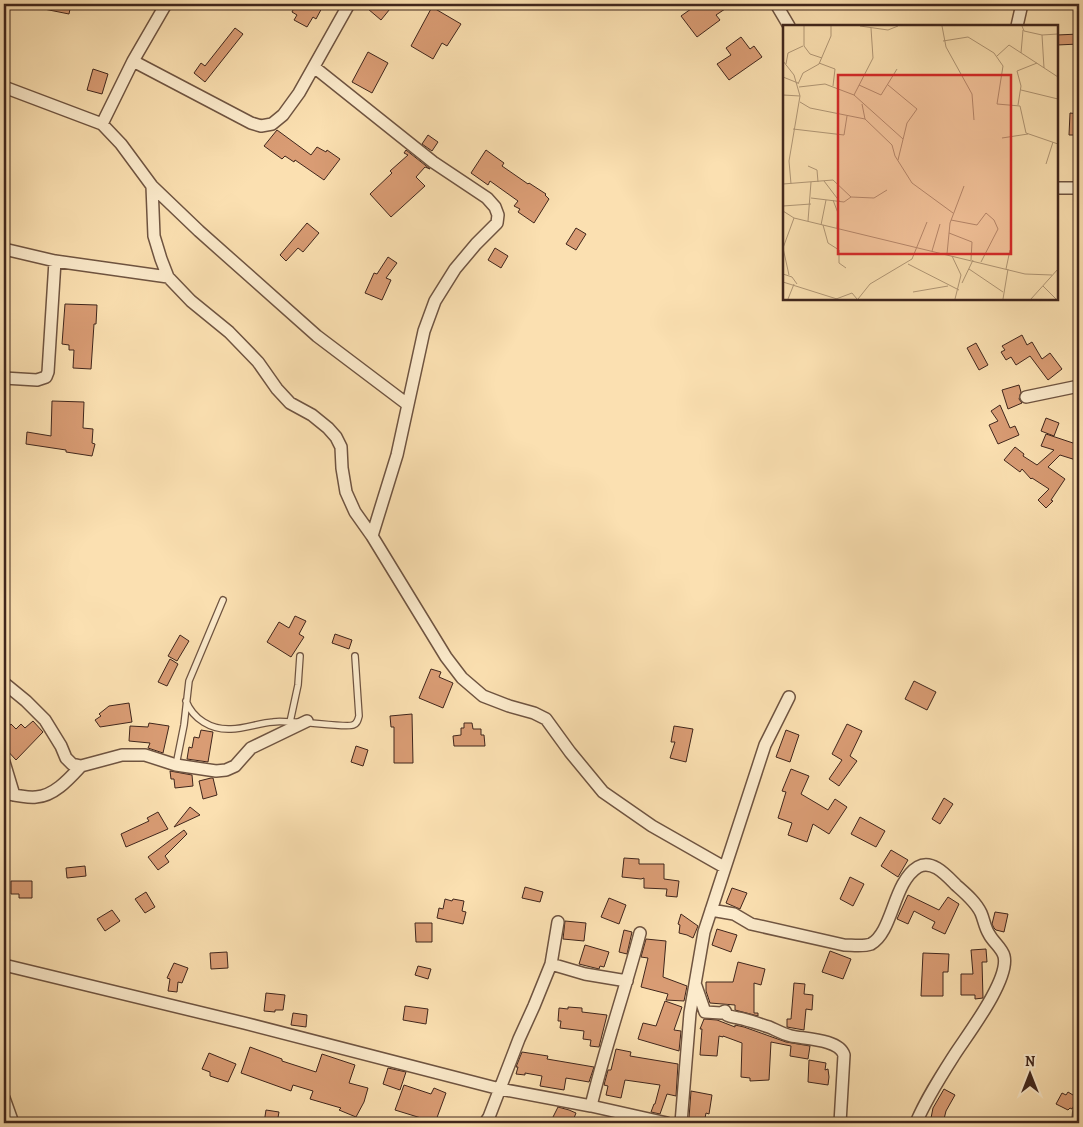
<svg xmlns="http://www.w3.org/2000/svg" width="1083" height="1127" font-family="Alegreya,serif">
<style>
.building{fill:#d99c74;stroke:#40261c}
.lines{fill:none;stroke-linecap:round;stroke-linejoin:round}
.lane-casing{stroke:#6f5441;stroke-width:8}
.street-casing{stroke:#6f5441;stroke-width:14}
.lane{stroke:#fcebcc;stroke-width:5.5}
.street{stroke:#fcebcc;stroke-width:11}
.inset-road{fill:none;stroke:#b09675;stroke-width:1}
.view{fill:#d62828;fill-opacity:0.15;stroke:#d62828;stroke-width:2.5}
.inset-edge{fill:none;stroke:#40261c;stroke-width:2.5}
</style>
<rect width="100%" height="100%" fill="#fbe0b1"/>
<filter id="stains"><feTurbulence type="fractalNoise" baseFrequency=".004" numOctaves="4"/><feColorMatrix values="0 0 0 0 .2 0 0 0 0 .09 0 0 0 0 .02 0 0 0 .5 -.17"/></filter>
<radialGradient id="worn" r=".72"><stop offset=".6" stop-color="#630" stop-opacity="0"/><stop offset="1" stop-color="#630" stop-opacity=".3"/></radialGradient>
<path class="building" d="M39,4H71L69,14L39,8Z
M296,4H324L316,19L313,17L307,27L294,20L297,15L292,12Z
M373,4H394L381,20L368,9Z
M698,4H721L725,9L716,15L720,20L697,37L681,16Z
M432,7L461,24L447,46L442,43L433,59L411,46Z
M235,28L243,34L205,82L194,73L201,63L205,66Z
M1079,34V44L1057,45V35Z
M741,37L750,49L754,46L762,57L729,80L717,64L731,55L726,48Z
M368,52L388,63L372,93L352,82Z
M93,69L108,74L102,94L87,90Z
M1070,113L1079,114V135H1069Z
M277,130L311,155L317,147L326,152L327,150L340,159L324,180L295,160L294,162L285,156L282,159L264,146Z
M428,135L438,142L432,151L422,144Z
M406,150L430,169L425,167L416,177L425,186L391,217L370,194L392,173L390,171L408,155L404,153Z
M486,150L504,163L502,166L528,184L529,183L546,194L545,195L549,199L534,223L518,212L520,209L514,206L518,201L490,181L488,185L471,173Z
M307,223L319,233L303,252L298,248L286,261L280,255Z
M576,228L586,234L576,250L566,244Z
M495,248L508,256L501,268L488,260Z
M388,257L397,263L386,278L391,280L382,300L365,293L374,273L377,274Z
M65,304L97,305L96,324H94L91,369L73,368L74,350H69V345L62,344Z
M1022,335L1027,345L1032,342L1042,359L1050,353L1062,369L1048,380L1030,356L1016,365L1011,357L1006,360L1001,352L1005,350L1002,346Z
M976,343L988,365L979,370L967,348Z
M1019,385L1021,392L1019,399L1022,403L1008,409L1002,390Z
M52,401L84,402L83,428L93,429L92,443L95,444L92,456L66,452V450L26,444L27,432L51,436Z
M1000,405L1010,428L1015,426L1019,435L998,444L989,425L998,421L991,411Z
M1046,418L1059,423L1054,436L1041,431Z
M1046,434L1079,445V461L1060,455L1048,467L1065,479L1051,500L1053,501L1046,508L1038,500L1049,489L1032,478L1031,479L1022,469L1020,472L1004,460L1015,447L1024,454L1023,456L1037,465L1054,450L1041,446Z
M295,616L306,621L299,634L304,637L291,657L267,642L279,622L289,628Z
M335,634L352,640L349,649L332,643Z
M180,635L189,641L177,661L168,656Z
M170,659L178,664L167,686L158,682Z
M431,669L441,672L439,677L453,683L443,708L419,698Z
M914,681L936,692L927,710L905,699Z
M129,703L132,722L100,727L95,720L101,716L99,714L109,706Z
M412,714L413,763H394V727H391L390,716Z
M33,721L43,732L16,760L4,747V732L11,724L16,729L21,724L25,728Z
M149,723L169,726L163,753L148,748L150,743L129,741L130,726L148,727Z
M464,723H472L473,729H481V735H484L485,746H454L453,736L461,735V728H464Z
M847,724L862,731L850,756L857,761L839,786L829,779L842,760L832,754Z
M674,726L693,729L686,762L670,758L675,742H671Z
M201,730L213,732L208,762L187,759L189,747L192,748L194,737L199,738Z
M786,730L799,735L790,762L776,757Z
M356,746L368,750L363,766L351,762Z
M791,769L809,776L801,794L828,810L835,799L847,807L829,834L813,824L807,842L788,835L792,823L778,818L786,792L782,791Z
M170,771L192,775L193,786L175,788L174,779H171Z
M211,778H213L217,795L203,799L199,781Z
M944,798L953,804L940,824L932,819Z
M190,807L200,815L174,827Z
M158,812L168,829L126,847L121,834L149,821L147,818Z
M860,817L885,831L876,847L851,834Z
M184,830L187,834L165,856L169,862L158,870L148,857Z
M891,850L908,860L898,877L881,866Z
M624,858L639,859V864H664V879L679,881L677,897L666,896L667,889L644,888V878L641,879L622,877Z
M85,866L86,876L67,878L66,868Z
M850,877L864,884L853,906L840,899Z
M11,881H32V898H19V894H11Z
M525,887L543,892L540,902L522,898Z
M732,888L747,893L740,909L726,903Z
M146,892L155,907L145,913L135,899Z
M908,895L939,910L948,897L959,904L945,934L932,928L935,922L914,911L908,924L897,919Z
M609,898L626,905L619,924L601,917Z
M445,899L452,901L453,899L464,901L462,911L466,912L463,924L437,918L439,908L443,909Z
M112,910L120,921L105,931L97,919Z
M995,912L1008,914L1004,932L996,930L994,928L992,924Z
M681,914L698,926L693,938L687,935L679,933L680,925L678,924Z
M565,921L586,923L584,941L563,939Z
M415,923H432V942H416Z
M717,929L737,935L731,952L712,945Z
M624,930L632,932L627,954L619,952Z
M646,939L666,941L663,977L687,986L684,1001L666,1000L668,994L641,987L648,958L641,957Z
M585,945L609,952L604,967L600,966L599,969L579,964Z
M986,949L987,962H982L983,998L975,999V995H961V974H973L971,950Z
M830,951L851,959L843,979L822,972Z
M227,952L228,968L211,969L210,953Z
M923,953L949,954L948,972H943V996H921Z
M738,962L765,969L761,985L754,983V1013H758V1016L735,1010V1005L710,1003L706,991V982H733Z
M174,963L188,968L182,983L178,982L177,992L168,991L170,979L167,978Z
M418,966L431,969L428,979L415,975Z
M794,983L805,984L804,994L813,995L812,1010L806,1009L804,1030L787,1027V1019H791Z
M266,993L285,995L283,1010H275V1012L264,1011Z
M665,1001L682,1007L674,1030L681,1031L679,1051L638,1039L643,1023L656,1026Z
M405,1006L428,1009L426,1024L403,1020Z
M568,1007L582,1008V1012L607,1015L599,1047L590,1046L591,1040L583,1039L584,1031L560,1028L561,1021H558L559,1008L568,1009Z
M293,1013L307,1015L306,1027L291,1025Z
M704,1019L717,1020L735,1027V1025L744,1027L786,1042L810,1046L808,1059L790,1056L791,1046L771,1042L769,1080L750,1081V1078L741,1077L742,1043L723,1036V1037L719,1036L717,1056L700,1055L702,1029H700Z
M250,1047L282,1059V1061L316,1072L322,1054L355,1065L349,1083L368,1088L364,1102L356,1117L339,1110L341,1108L310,1099L313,1091L293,1085L291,1091L241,1073Z
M616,1049L631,1052L630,1056L678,1064L676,1096L667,1094L660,1114L651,1112L654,1104H655L660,1085L625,1080L621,1098L606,1095L608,1086L604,1085L608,1070H611Z
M522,1052L548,1056L547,1059L594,1067L589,1082L566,1078L564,1090L540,1086L542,1076L525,1073V1075L516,1074L518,1067H516Z
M209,1053L236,1064L228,1082L210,1076V1072L202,1069Z
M809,1060L826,1063L825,1070L828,1069L829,1077L828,1085L808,1082Z
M388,1068L406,1072L400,1090L383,1084Z
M404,1085L431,1094L434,1088L446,1093L435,1123H418L421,1118L395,1110Z
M944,1089L955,1095L946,1111L943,1123H930L933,1108Z
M691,1091L712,1095L709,1114L706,1113L705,1118H689Z
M1068,1092L1078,1098L1072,1109L1070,1108L1068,1110L1056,1104L1062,1093L1066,1095Z
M558,1107L569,1110L576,1113L572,1123H550Z
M266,1110L279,1112L277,1123H264Z"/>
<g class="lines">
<defs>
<path id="lane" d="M186,701C193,719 211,730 231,729C245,729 259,723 273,722C279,721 286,722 292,722C303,721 347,728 353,725C357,724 358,720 359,716L355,656
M290,722L298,685L300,656
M176,765L184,725L189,681L223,600"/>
<path id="street" d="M776,4L789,26
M1017,26L1022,4
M133,61L251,123L261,126L272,124L283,115L299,93L349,4
M314,67L433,162L487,198L495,207L498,215L497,223L476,244L455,269L435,301L424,331L397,455L372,536
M4,87L102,124L121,144L152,186L199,231L317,336L407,404
M102,124L133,61L166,4
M152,186L154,236L161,259L168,277L191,301L229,332L258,362L277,389L290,403L312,415L328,428L336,437L341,447L342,468L346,492L355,512L372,536L446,657L462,678L483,696L509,706L534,713L546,719L570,752L603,792L652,826L724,867
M1057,188H1079
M4,249L55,261L168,277
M4,378L37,380L46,377L48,372L55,261
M1026,397L1079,386
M4,683L26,701L45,720L61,746L66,758L72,764L81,766L122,755H145L176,765L216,771L226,770L235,766L251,748L307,721
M4,762L14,795
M4,793C14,795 26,798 36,797C54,796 69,779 81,766
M711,910L734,914L751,924L844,945C852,945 863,947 871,944C893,932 893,882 918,867C932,859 946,875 956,885C965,893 976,902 981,913C984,920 985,928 989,934C993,942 1002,948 1004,956C1010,979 968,1034 955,1054C941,1076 926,1099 916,1123
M551,964L585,974L627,981
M4,965L244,1023L500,1089L591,1106L667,1123
M696,986L705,1012L721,1013L725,1011L727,1015C731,1017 734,1017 738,1018C749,1020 759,1024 769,1027C776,1030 783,1034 791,1036C804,1039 839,1039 844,1055L840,1123
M4,1098L13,1123
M591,1106C605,1047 625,991 640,933
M485,1123L489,1117L519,1039L534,1006L551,964L558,922
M681,1123L690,1013L704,932L765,745L789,697
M1078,1123L1079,1112"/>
</defs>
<use href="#lane" class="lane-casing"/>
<use href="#street" class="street-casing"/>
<use href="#lane" class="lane"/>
<use href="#street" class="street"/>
</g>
<g transform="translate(783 25)">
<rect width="275" height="275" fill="#fbe0b1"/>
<path class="inset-road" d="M21,1V21L27,29L39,33M77,1L105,5L115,1M159,1L163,22L189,69L191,95M239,1L241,6L259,10L261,43M259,10L275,9M160,16L185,12L211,28L220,41L214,79L237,81L243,108L275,119M238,28L240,5M214,31L226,20L275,52M0,36L11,50L17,71L6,136L8,159M36,38L52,44L50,61M3,39L5,28L20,21M0,52L15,58M15,59L20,48L36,39L48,11V1M76,60L98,70L114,44M105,60L134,84L124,98L115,135M16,62L42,59L71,70L120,114M238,65L275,74M0,70L17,71M71,70L90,33L88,3M17,77L27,83L82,94M79,79L82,94L109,120L112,131L129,158L170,188M235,80L238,61L234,46L254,38M10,104L61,110L64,91M219,113L245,109M263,139L270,117M25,141L34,145L35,157M41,156L57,177M0,159L50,155L68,172L91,173L104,165M28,173L61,177L68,172M50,175L55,188L54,203M0,181L28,179M0,186L11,193L135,223L242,249L269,250M168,195L194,200L203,188L211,195L215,204L198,237M25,196L28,157M38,200L43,175M40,200L45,218L56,225V238L63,243M166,208L189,217L188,235M149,226L157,199M164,229L167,198L181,161M169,231L178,250L172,274M125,239L176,265M186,244L220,267M223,244L227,225M0,249L9,252L14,259M6,250L0,223L11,193M0,257L54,274M179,258L190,235M260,261L273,274M130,267L165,261M5,274L11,259M53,274L69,268L74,274M75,274L87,259L129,234L144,197M220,274L225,244M248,274L275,244"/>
<path class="view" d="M55,50H228V229H55Z"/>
<rect width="275" height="275" class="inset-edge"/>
</g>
<rect width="1083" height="1127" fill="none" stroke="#fbe0b1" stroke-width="20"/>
<rect x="5" y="5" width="1073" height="1117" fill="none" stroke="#40261c" stroke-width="2.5"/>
<rect x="10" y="10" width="1063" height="1107" fill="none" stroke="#40261c"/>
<g transform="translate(1030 1074)" stroke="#fcebcc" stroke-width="4" paint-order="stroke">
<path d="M0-4L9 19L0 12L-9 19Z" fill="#40261c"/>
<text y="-8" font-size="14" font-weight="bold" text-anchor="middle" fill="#40261c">N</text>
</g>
<rect width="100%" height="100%" filter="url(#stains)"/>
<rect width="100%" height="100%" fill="url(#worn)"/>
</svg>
